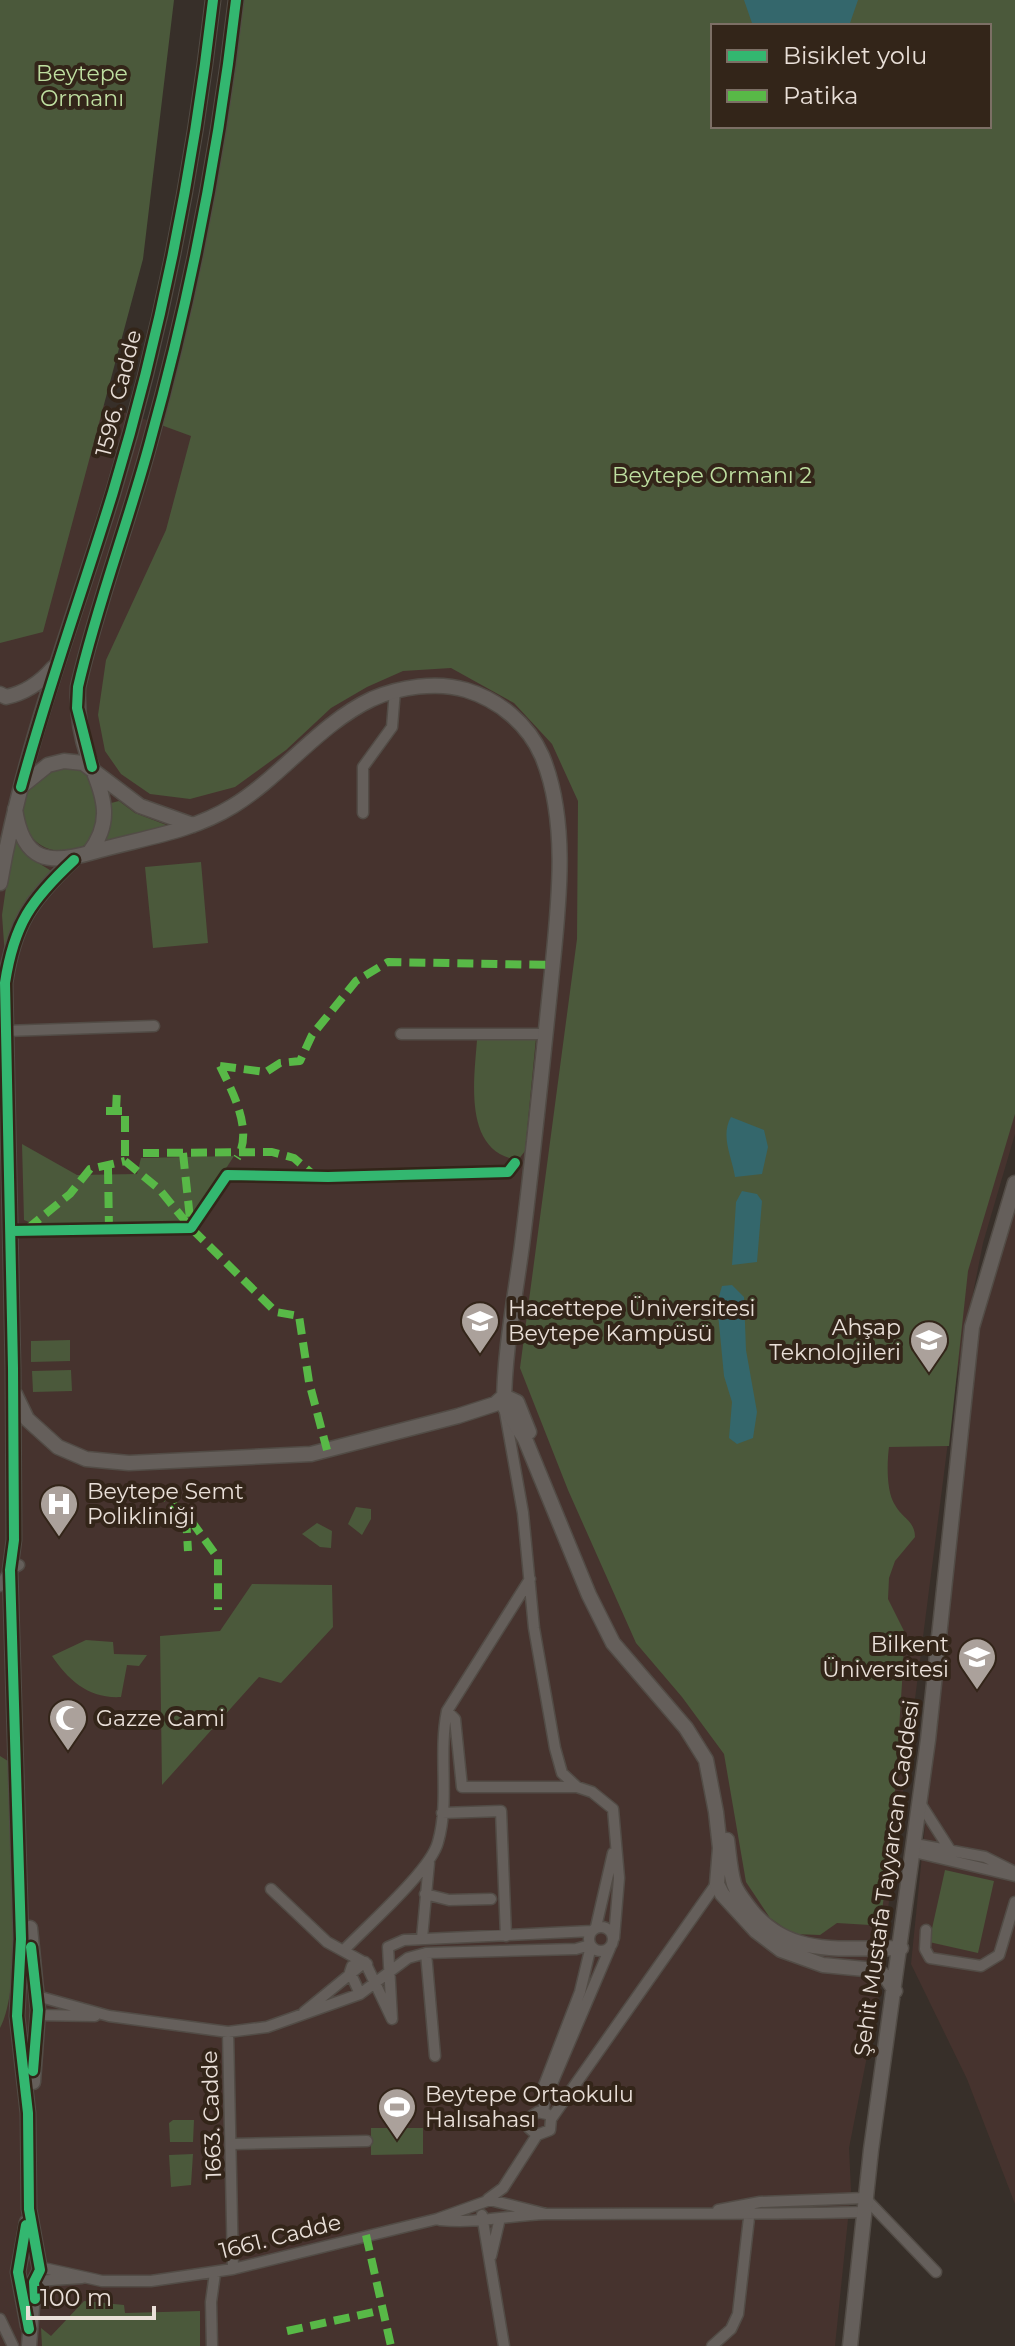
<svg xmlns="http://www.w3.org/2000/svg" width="1015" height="2346" font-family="Montserrat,sans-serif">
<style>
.education{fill:#46332e}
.green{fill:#4b593b;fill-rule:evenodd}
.water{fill:#34676c}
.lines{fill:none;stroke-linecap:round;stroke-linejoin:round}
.street-casing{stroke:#524c46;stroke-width:13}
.secondary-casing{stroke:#524c46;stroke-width:17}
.street{stroke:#655f5b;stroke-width:10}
.secondary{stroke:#655f5b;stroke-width:14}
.quiet{stroke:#58b947;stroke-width:8;stroke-dasharray:16 8;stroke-linecap:butt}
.cycleway-casing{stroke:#332519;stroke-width:15}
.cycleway{stroke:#33b770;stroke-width:10}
.labels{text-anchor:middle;stroke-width:8;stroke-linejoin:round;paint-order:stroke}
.park-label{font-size:22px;fill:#bedea0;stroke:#332519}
.street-label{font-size:22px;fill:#e9dfd8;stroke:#332519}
.poi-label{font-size:22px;fill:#e9dfd8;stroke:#332519;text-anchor:start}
</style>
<rect width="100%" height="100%" fill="#372f29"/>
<path class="education" d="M0,374H14L161,425L1015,664V1134L983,1243L956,1380L883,1948V1975L849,2148L851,2190L835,2346H0Z
M1015,1211V2204L967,2079L911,1964L975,1332Z"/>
<path class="green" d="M0,0H174L143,259L43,632L0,643Z
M244,0H1015V1114L968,1271L949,1446L889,1447C887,1462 886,1491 895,1505C902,1518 915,1521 915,1537L895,1561L889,1578L888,1599L904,1631L903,1668L891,1852L881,1916L870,1925L837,1923L820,1935L793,1934L770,1918L746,1882L724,1754L682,1697L636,1643L568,1490L520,1368L577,939L578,801L552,744L514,703L451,668L403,671L367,687L331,708L286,750L235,787L190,799L150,794L121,774L105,751L98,715L106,660L166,530L191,436L161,425L227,122ZM713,26H989V126H713Z
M66,766L86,770C144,874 0,874 27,794C32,780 52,768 66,766Z
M119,801L135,813L169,826L102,842L108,832L111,803Z
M13,839L32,859L53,872C25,894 10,921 5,957L2,915Z
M201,862L208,943L153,948L145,867Z
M536,1038L525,1151L518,1160C463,1152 474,1081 477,1040Z
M22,1144L77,1175L137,1174L141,1158L234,1156L194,1218L182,1226L40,1227L24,1220Z
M70,1340V1361L31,1362V1341Z
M71,1370L72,1391L33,1392L32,1371Z
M356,1507L371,1509V1519L362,1535L348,1524Z
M317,1523L332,1531L331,1548L320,1547L302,1534Z
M252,1584L332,1585L333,1627L281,1683L259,1677L162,1785L160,1636L220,1631Z
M86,1640L113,1642L114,1654L147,1655L139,1666L127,1665L121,1697C89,1699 68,1680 52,1656Z
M0,1756L8,1761C10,1819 25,1983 0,2028Z
M945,1870L994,1881L978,1953L929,1942Z
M173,2120H194L193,2142H170L169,2123Z
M371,2128H423V2154L371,2155Z
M193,2154L191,2185L171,2187L169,2155Z
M84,2301L124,2305L125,2313L200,2311V2346H42L41,2328L51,2336Z"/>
<path class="water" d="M744,0H858L849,26H753Z
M731,1117L764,1130L768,1147L762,1174L735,1177C732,1157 720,1136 731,1117Z
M742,1191L757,1194L762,1201L757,1262L732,1265L736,1202Z
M732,1285L744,1297L746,1350L757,1412L753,1438L737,1444L729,1438L732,1402L724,1376L717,1303L722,1286Z"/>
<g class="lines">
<defs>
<path id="street" d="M363,813V767L392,727L395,690
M5,1031L154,1026
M401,1034H546
M505,1412L523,1513L534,1628L555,1748L562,1773L577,1787L592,1792L613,1809L619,1878L614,1938
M0,1586L10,1570L19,1565
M447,1711L455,1719L462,1787H577
M920,1803L950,1850
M442,1813L501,1811L506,1936
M915,1844L985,1857L1015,1872
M914,1852L1015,1876
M271,1889L327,1942L367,1964
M425,1894L449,1900L491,1899
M589 1939a12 12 0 1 1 24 0a12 12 0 1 1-24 0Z
M596,1927L613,1853
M926,1930L925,1949L930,1958L981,1966L999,1955L1015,1902
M422,1938L429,1863
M344,1950C367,1926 431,1870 438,1842C450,1800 438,1754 447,1711L530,1579
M426,1953L435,2056
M352,1966L350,1972L360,1994
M37,1996L109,2016L228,2032L267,2027L360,1994L408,1958L426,1953L576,1949L590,1945
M304,2012L365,1962L392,2019L388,1947L404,1940L592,1931
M37,2015L95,2016
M228,2032L233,2269
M543,2088L580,1992L591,1946
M543,2112L545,2100L610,1948
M537,2135L550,2130L551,2119L719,1880
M537,2135L529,2128L530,2117L538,2112L547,2114
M233,2144L367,2141
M488,2199L503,2188L537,2135
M718,2210L760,2202L865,2198L936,2272
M482,2215L504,2346
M440,2220C478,2224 509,2215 547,2214C653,2213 758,2215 863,2212
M491,2256L500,2218
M39,2267L102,2281H151L233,2269L437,2219L490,2200L546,2214
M36,2281L82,2278
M0,2319L13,2346
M212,2346L211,2302L215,2273
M712,2346L731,2329L738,2314L750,2209"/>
<path id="secondary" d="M0,694L6,697C25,693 40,683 53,668
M22,786L48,765L64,761L83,763L140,806L193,825
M15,809C23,862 48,865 93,852C141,838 189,833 233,806C282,776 319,724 372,699C399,687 437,681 466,690C499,700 528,724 542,756C570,823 558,911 551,981C542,1069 533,1157 522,1245C515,1298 504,1353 504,1406L525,1439L589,1595L613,1643L686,1728L706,1760L716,1812L720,1848L717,1884L722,1894L756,1931L781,1950L823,1965L875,1970L886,1977L895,1991
M89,853C116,818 101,792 88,757C80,734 77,711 78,687C97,604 128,524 150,442C190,298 219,149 236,0
M0,883C23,749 73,622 113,493C161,334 194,165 213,0
M15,1394L27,1419L58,1447L86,1459L129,1463L311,1454L458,1416L495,1404L504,1396
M504,1396L517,1402L529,1432
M727,1840C729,1855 730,1870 734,1884C737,1893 745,1902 751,1910C790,1959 846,1947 901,1948
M30,1928L38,2010L33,2082
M27,2222L18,2272L28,2326
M29,2346L34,2282L40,2270L29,2209L28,2113L17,2016L21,1939L10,1570L14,1540L13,1368L5,983C14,924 30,901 73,860
M850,2346L871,2150L928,1740L972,1327L1015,1183"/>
</defs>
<use href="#street" class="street-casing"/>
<use href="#secondary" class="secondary-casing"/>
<use href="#street" class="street"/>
<use href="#secondary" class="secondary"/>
<path class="quiet" d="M220,1066L266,1072L280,1063L300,1061L312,1035L356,981L388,962L553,965
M220,1066C232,1091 254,1131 237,1158
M106,1111H125V1161
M116,1111L117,1089
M143,1153L272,1152L294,1158L316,1177
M183,1153L191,1228
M125,1161L159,1189L191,1228L276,1312L299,1316L309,1382L327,1450
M108,1168L109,1230
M27,1229L70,1194L90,1169L125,1161
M155,1488L192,1522L218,1558V1610
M186,1517L188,1551
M366,2235L391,2346
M287,2331L383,2310"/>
<defs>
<path id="cycleway" d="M92,767L77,708L78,687C97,604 128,524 150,442C190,298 219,149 236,0
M21,787C48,687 83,590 113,492C161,333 194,165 213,0
M12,1231L191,1228L227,1175L328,1177L508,1172L515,1163
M31,1947L38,2010L33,2071
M26,2225L18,2272L29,2329
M35,2299L34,2282L40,2270L29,2209L28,2113L17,2016L21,1939L10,1570L14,1540L13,1368L5,983C14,924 31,900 74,860"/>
</defs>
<use href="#cycleway" class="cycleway-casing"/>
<use href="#cycleway" class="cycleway"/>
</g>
<defs>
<symbol id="university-pin" viewBox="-11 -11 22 30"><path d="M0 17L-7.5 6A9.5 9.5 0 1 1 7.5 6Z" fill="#aba19b" stroke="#332519"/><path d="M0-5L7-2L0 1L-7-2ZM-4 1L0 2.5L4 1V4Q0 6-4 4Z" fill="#fff"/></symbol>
<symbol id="hospital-pin" viewBox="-11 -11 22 30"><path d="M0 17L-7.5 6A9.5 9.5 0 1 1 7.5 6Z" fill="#aba19b" stroke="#332519"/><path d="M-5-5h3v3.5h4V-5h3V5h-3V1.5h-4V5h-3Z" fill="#fff"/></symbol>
<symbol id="mosque-pin" viewBox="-11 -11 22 30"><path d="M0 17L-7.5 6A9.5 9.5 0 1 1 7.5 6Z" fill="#aba19b" stroke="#332519"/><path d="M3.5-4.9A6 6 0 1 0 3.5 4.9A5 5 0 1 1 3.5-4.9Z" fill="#fff"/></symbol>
<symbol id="stadium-pin" viewBox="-11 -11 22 30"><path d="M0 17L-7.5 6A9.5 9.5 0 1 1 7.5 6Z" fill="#aba19b" stroke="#332519"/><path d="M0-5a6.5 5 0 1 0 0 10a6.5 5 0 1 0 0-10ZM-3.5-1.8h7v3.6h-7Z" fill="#fff"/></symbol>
</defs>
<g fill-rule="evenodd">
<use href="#university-pin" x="458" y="1299" width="44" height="60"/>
<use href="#university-pin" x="907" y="1318" width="44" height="60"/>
<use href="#hospital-pin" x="37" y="1482" width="44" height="60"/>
<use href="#university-pin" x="955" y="1635" width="44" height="60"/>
<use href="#mosque-pin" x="46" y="1696" width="44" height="60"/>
<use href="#stadium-pin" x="375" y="2085" width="44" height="60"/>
</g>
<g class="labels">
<g class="park-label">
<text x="82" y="81">Beytepe<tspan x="82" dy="25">Ormanı</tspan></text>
<text x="712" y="483">Beytepe Ormanı 2</text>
</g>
<g class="street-label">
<text transform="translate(118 393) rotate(-76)" y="8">1596. Cadde</text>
<text transform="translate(886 1878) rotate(-82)" y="8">Şehit Mustafa Tayyarcan Caddesi</text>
<text transform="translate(211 2115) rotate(-92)" y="8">1663. Cadde</text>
<text transform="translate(280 2236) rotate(-14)" y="8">1661. Cadde</text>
</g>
<g class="poi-label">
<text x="508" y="1316">Hacettepe Üniversitesi<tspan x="508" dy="25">Beytepe Kampüsü</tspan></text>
<text x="901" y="1335" text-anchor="end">Ahşap<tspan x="901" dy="25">Teknolojileri</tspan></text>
<text x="87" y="1499">Beytepe Semt<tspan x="87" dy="25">Polikliniği</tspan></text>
<text x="949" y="1652" text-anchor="end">Bilkent<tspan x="949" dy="25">Üniversitesi</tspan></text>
<text x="96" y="1726">Gazze Cami</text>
<text x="425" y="2102">Beytepe Ortaokulu<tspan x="425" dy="25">Halısahası</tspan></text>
</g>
</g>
<rect x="711" y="24" width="280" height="104" fill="#332519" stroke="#7c6f65" stroke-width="2"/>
<rect x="727" y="50" width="40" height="12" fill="#33b770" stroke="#7c6f65" stroke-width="2"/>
<text x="783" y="64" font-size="24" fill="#e9dfd8">Bisiklet yolu</text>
<rect x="727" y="90" width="40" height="12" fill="#58b947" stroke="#7c6f65" stroke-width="2"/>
<text x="783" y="104" font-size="24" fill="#e9dfd8">Patika</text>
<path d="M28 2306v12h126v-12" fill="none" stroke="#e9dfd8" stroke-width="4"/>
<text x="40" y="2306" font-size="24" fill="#e9dfd8" stroke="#332519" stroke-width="6" paint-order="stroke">100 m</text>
</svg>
